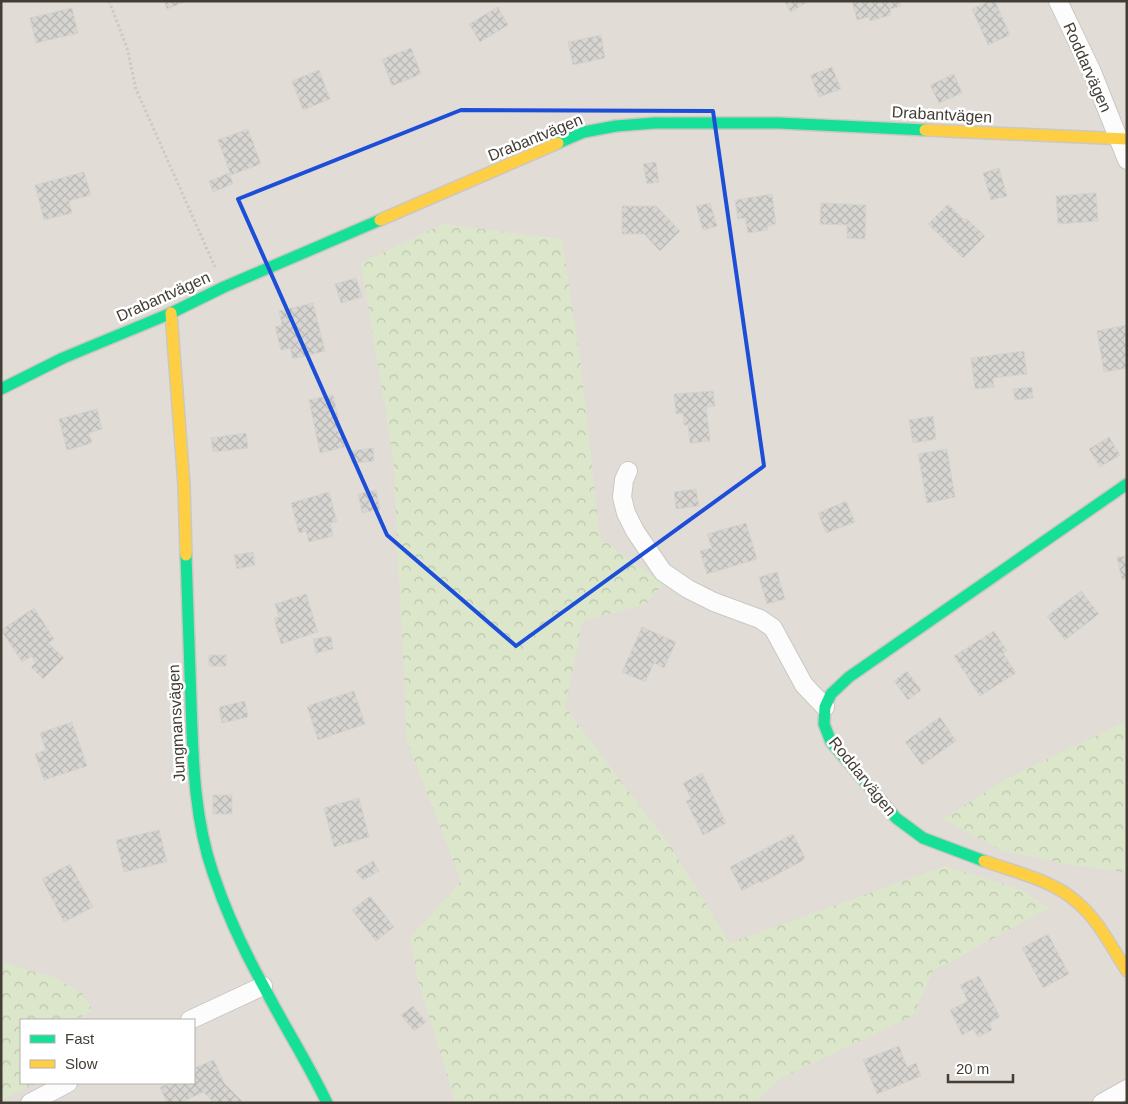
<svg xmlns="http://www.w3.org/2000/svg" width="1128" height="1104" font-family="Arial,sans-serif">
<style>
.residential{fill:#e1ddd6;fill-rule:evenodd}
.forest{fill:url(#forest-crowns)}
.building{fill:url(#building-cross-hatch);stroke:#d5d3ce}
.lines{fill:none;stroke-linecap:round;stroke-linejoin:round}
.street-casing{stroke:#cac8c4;stroke-width:20}
.fast-casing{stroke:#ccc8c0;stroke-width:14}
.slow-casing{stroke:#ccc8c0;stroke-width:14}
.path{stroke:#cccac6;stroke-width:3;stroke-dasharray:2.5 2.5;stroke-linecap:butt}
.street{stroke:#fcfcfc;stroke-width:18}
.fast{stroke:#16e098;stroke-width:11}
.slow{stroke:#ffcf43;stroke-width:11}
.marked{fill:none;stroke:#1d4ed8;stroke-width:4;stroke-linejoin:round}
.labels{text-anchor:middle;stroke-width:5;stroke-linejoin:round;paint-order:stroke}
.street-label{font-size:16px;fill:#423d35;stroke:#fff}
</style>
<defs>
<pattern id="forest-crowns" width="20" height="18" patternUnits="userSpaceOnUse" patternTransform="scale(1.25)"><rect width="20" height="18" fill="#dbe6ca"/><path d="M2 6a3 3 0 1 1 6 0M12 15a3 3 0 1 1 6 0" fill="none" stroke="#bdc6ae"/></pattern>
<pattern id="building-cross-hatch" width="8" height="8" patternUnits="userSpaceOnUse" patternTransform="scale(1.25)"><rect width="8" height="8" fill="#d7d5d1"/><path d="M0 0l8 8M0 8l8-8" fill="none" stroke="#bab8b4"/></pattern>
</defs>
<rect width="100%" height="100%" fill="#edece8"/>
<path class="residential" d="M1,1H1127V1103H1ZM21,1020H194V1083H21Z"/>
<path class="forest" d="M443,224L562,239L581,365L600,538L663,584L646,604L583,621L565,707L671,847L730,943L945,866L1023,890L1049,908L933,971L913,1016L781,1078L755,1103H456L418,981L410,938L461,881L407,741L393,455L361,263Z
M1127,721V869L1122,872L1077,866L1002,851L943,819L1008,778Z
M1,961L24,969L56,978L82,993L93,1011L74,1020H21V1083H37L1,1100Z"/>
<path class="building" d="M164,1H187L167,9Z
M784,1H809L791,12Z
M852,1H900L901,6L890,9L891,15L870,21L869,17L857,20Z
M990,1H995L1010,35L988,45L972,9Z
M498,7L508,25L480,42L469,24Z
M72,8L78,33L36,43L30,18Z
M601,35L605,58L573,65L568,42Z
M411,48L421,74L392,86L382,59Z
M832,67L841,89L819,97L810,75Z
M319,70L330,99L303,110L292,81Z
M954,74L962,93L939,103L930,85Z
M248,129L261,164L231,175L218,140Z
M656,162L659,182L647,184L643,164Z
M999,168L1007,196L991,200L983,173Z
M84,172L91,195L69,201L72,213L44,220L35,185Z
M229,173L233,184L213,192L209,181Z
M1096,193L1098,221L1058,224L1056,196Z
M772,194L776,224L767,226L768,230L748,233L745,218L738,219L735,200Z
M710,203L717,226L703,230L696,206Z
M821,203L866,205L865,239L847,238V225L820,224Z
M948,204L964,220L966,218L985,236L963,258L928,224Z
M622,206H656L680,231L660,251L644,234H622Z
M356,278L362,297L341,303L335,284Z
M313,303L325,351L293,359L290,348L281,350L275,327L282,325L279,311Z
M1127,325V368L1104,372L1097,331Z
M1024,351L1027,374L993,378L994,387L975,389L971,358Z
M1032,387L1033,398L1015,400L1013,389Z
M713,391L715,406L706,407L710,441L690,443L688,425H684L683,413L676,414L674,394Z
M333,395L345,447L320,453L309,400Z
M97,409L102,429L89,433L92,443L67,450L59,419Z
M933,416L936,439L913,443L909,420Z
M246,433L248,448L213,452L211,438Z
M1109,437L1120,455L1100,467L1089,449Z
M373,448L374,461L352,463L351,451Z
M947,449L955,497L927,503L918,454Z
M696,489L699,506L676,509L674,492Z
M376,490L380,509L362,513L358,494Z
M329,492L337,522L330,523L333,536L309,542L306,531L299,533L291,503Z
M846,501L855,522L826,533L818,513Z
M746,523L757,559L707,574L700,551L712,548L707,534Z
M253,552L255,565L237,569L234,555Z
M1127,556V579L1122,580L1117,557Z
M777,572L785,599L767,604L759,577Z
M1081,591L1099,614L1065,640L1047,616Z
M306,594L318,632L281,644L274,618L279,617L275,604Z
M34,608L54,639L48,643L64,658L43,679L31,667L35,663L32,656L22,662L1,630Z
M642,627L676,642L664,668L654,663L645,682L622,672Z
M994,631L1007,651L1003,653L1016,673L980,696L954,656Z
M331,636L333,649L316,653L313,639Z
M209,655H226V666H209Z
M907,671L921,690L908,700L894,681Z
M354,691L365,724L318,740L307,706Z
M245,701L248,717L222,723L219,707Z
M940,717L956,741L922,765L905,742Z
M72,722L87,766L44,780L35,754L46,750L40,733Z
M702,773L726,823L703,835L686,801L691,799L683,783Z
M213,795H232V814H213Z
M359,798L369,837L334,847L324,808Z
M159,830L167,862L124,872L116,840Z
M793,834L805,858L804,860L761,883L760,881L742,891L730,867Z
M373,861L379,871L363,880L355,871Z
M70,864L93,907L64,922L42,879Z
M370,896L394,927L376,941L352,910Z
M1048,934L1069,974L1043,988L1022,948Z
M979,976L1000,1017L989,1023L992,1030L978,1037L973,1029L962,1035L950,1010L968,1001L960,985Z
M413,1006L426,1022L414,1031L401,1015Z
M899,1046L907,1067L916,1063L921,1076L877,1094L863,1060Z
M214,1060L224,1083L242,1101L240,1103H214L203,1092L180,1103H167L160,1087L170,1083H194V1068Z"/>
<g class="lines">
<defs>
<path id="street" d="M1058,1L1092,72L1127,160
M628,471L624,480L622,497L626,513L635,531L663,572L688,589L714,602L760,619L773,628L804,685L825,707
M190,1020L263,986
M30,1103L68,1083
M1102,1103L1127,1089"/>
<path id="fast" d="M558,143L584,132L616,126L655,123H779L925,130
M1,389L63,358L169,314L224,287L380,220
M186,555C188,604 189,653 191,702C193,760 194,818 213,873C226,912 244,951 264,987C284,1026 308,1063 327,1103
M984,861L923,838L896,818L831,742L824,724L825,707L831,694L849,677L1127,484"/>
<path id="slow" d="M925,130L1127,139
M380,220L558,143
M171,313L184,485L186,555
M984,861C1015,872 1053,880 1078,903C1099,921 1112,948 1127,971"/>
</defs>
<use href="#street" class="street-casing"/>
<use href="#fast" class="fast-casing"/>
<use href="#slow" class="slow-casing"/>
<path class="path" d="M109,1L127,48L136,89L215,267"/>
<use href="#street" class="street"/>
<use href="#fast" class="fast"/>
<use href="#slow" class="slow"/>
</g>
<path class="marked" d="M461,110L713,111L764,466L516,646L387,535L238,199Z"/>
<g class="labels">
<g class="street-label">
<text transform="translate(1088 67) rotate(66)" y="6">Roddarvägen</text>
<text transform="translate(942 114) rotate(3)" y="6">Drabantvägen</text>
<text transform="translate(535 137) rotate(-22)" y="6">Drabantvägen</text>
<text transform="translate(163 296) rotate(-24)" y="6">Drabantvägen</text>
<text transform="translate(176 723) rotate(-93)" y="6">Jungmansvägen</text>
<text transform="translate(863 776) rotate(51)" y="6">Roddarvägen</text>
</g>
</g>
<rect width="1128" height="1104" fill="none" stroke="#423d35" stroke-width="5"/>
<rect x="20" y="1019" width="175" height="65" fill="#ffffff" stroke="#b3b1ae"/>
<rect x="30" y="1035" width="25" height="8" fill="#16e098" stroke="#b3b1ae"/>
<text x="65" y="1044" font-size="15" fill="#423d35">Fast</text>
<rect x="30" y="1060" width="25" height="8" fill="#ffcf43" stroke="#b3b1ae"/>
<text x="65" y="1069" font-size="15" fill="#423d35">Slow</text>
<path d="M948 1074v8h65v-8" fill="none" stroke="#423d35" stroke-width="2.5"/>
<text x="956" y="1074" font-size="15" fill="#423d35" stroke="#ffffff" stroke-width="4" paint-order="stroke">20 m</text>
</svg>
